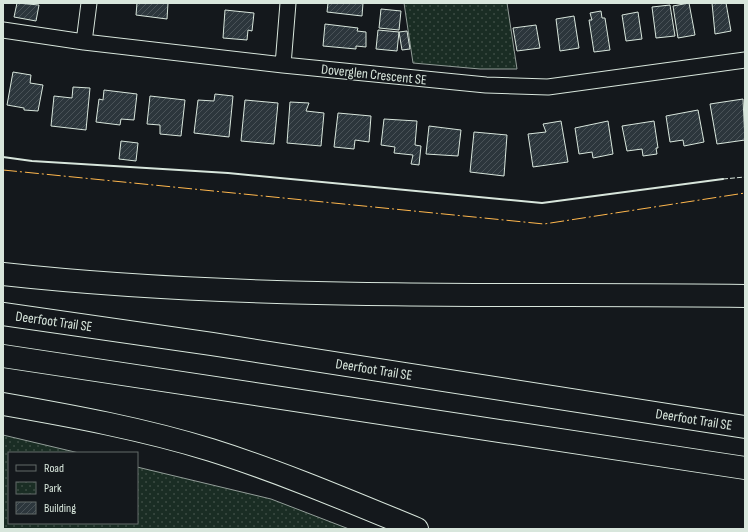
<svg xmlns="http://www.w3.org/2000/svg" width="748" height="532" font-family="'Sofia Sans Condensed',sans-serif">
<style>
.park{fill:url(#park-dots);stroke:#939e99}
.building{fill:url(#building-hatch);stroke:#d8e6dc}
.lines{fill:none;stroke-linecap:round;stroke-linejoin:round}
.street-casing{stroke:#d8e6dc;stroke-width:17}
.highway-casing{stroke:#d8e6dc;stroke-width:24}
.street{stroke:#14181c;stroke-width:15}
.highway{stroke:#14181c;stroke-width:22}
.fence{stroke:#d8e6dc;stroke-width:1;stroke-dasharray:5 2;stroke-linecap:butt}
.wall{stroke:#d8e6dc;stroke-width:2}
.power{stroke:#ffb74d;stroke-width:1;stroke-dasharray:14 3 2 3;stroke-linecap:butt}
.labels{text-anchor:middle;stroke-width:3;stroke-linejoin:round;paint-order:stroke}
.street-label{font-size:14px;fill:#d8e6dc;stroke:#14181c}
</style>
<defs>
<pattern id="park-dots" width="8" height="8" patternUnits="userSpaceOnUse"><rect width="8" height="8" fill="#1a2d24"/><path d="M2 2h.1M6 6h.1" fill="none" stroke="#3b4b43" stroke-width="1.8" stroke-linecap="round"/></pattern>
<pattern id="building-hatch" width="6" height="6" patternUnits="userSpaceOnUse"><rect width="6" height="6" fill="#2c363c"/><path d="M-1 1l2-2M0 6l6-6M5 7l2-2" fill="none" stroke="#4a5358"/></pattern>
</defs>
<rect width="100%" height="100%" fill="#14181c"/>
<path class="park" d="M404,3H507L517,69H480L413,63Z
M3,435L79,453H9V523H137V467L271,499L349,529H3Z"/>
<path class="building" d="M17,3L39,5L36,21L14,17Z
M137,3H168L167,19L136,15Z
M328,3H363L362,16L327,12Z
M689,3L695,35L678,38L673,6Z
M712,3H726L731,31L715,34Z
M670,5L675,36L656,38L652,7Z
M381,9L401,11L399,30L379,28Z
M225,10L254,13L252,31L248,30L247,40L223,38Z
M601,11L602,18H605L610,50L594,52L589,20H592L590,13Z
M638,12L642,39L626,41L622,15Z
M574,16L579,48L560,51L556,19Z
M325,24L358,28L357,31L366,32V47L356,46V49L323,46Z
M536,25L540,48L517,51L513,28Z
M378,30L399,32L397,51L376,49Z
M407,31L410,49L402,50L399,32Z
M13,72L31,75L30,83L43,85L38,111L24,110V108L7,105Z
M73,87L90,88L86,130L51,126L54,96L72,98Z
M104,90L137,94L134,120L121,119L120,125L96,122L99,99L103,100Z
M215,94L233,96L229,137L194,133L198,100L214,101Z
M150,96L185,100L181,136L160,134V125L147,124Z
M743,99L745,140L717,144L710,104Z
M245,100L278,103L274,144L241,141Z
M290,102L309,103L306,111L324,113L321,146L287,143Z
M698,110L704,142L684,146L683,140L670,142L666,116Z
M338,113L371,116L369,142L355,140L354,149L334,147Z
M384,119L417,121L415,145L421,146L419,165L411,164L413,155L394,153L395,147L381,145Z
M561,121L568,162L533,167L528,134L546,132L543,124Z
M608,121L613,154L593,158L592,152L579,154L575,128Z
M654,121L658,148H656L657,154L643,156L642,149L627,151L622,126Z
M429,126L461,130L458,156L426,154Z
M474,132L507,135L504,176L470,172Z
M121,141L138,143L136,161L119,159Z"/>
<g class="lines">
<defs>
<path id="street" d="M3,30L84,42L283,65L486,85L548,87L745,60
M84,42L89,3
M283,65L288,3"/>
<path id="highway" d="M3,274C249,301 498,293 745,296
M3,314L212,344L745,427
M3,356L745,468
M3,404C72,416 143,429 211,450C281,472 349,501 417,529"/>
</defs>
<use href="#street" class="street-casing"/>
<use href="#highway" class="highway-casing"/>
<use href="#street" class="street"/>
<use href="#highway" class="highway"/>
<path class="fence" d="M723,179L745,177"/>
<path class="wall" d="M3,157L32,161L228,173L542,203L723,179"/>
<path class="power" d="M3,170L544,224L745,193"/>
</g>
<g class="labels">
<g class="street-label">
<text transform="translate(374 74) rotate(6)" y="5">Doverglen Crescent SE</text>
<text transform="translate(54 321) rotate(8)" y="5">Deerfoot Trail SE</text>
<text transform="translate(374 369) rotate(9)" y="5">Deerfoot Trail SE</text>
<text transform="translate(694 419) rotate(9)" y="5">Deerfoot Trail SE</text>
</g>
</g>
<rect width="748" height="532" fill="none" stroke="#d8e6dc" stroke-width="8"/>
<rect x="8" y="452" width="130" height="72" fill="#14181c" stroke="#626a69"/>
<rect x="16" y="465" width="20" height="6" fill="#14181c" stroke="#626a69"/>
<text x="44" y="472" font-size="12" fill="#d8e6dc">Road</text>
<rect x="16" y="482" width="20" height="12" fill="url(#park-dots)" stroke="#626a69"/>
<text x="44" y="492" font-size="12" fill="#d8e6dc">Park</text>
<rect x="16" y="502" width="20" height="12" fill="url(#building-hatch)" stroke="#626a69"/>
<text x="44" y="512" font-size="12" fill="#d8e6dc">Building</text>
</svg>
